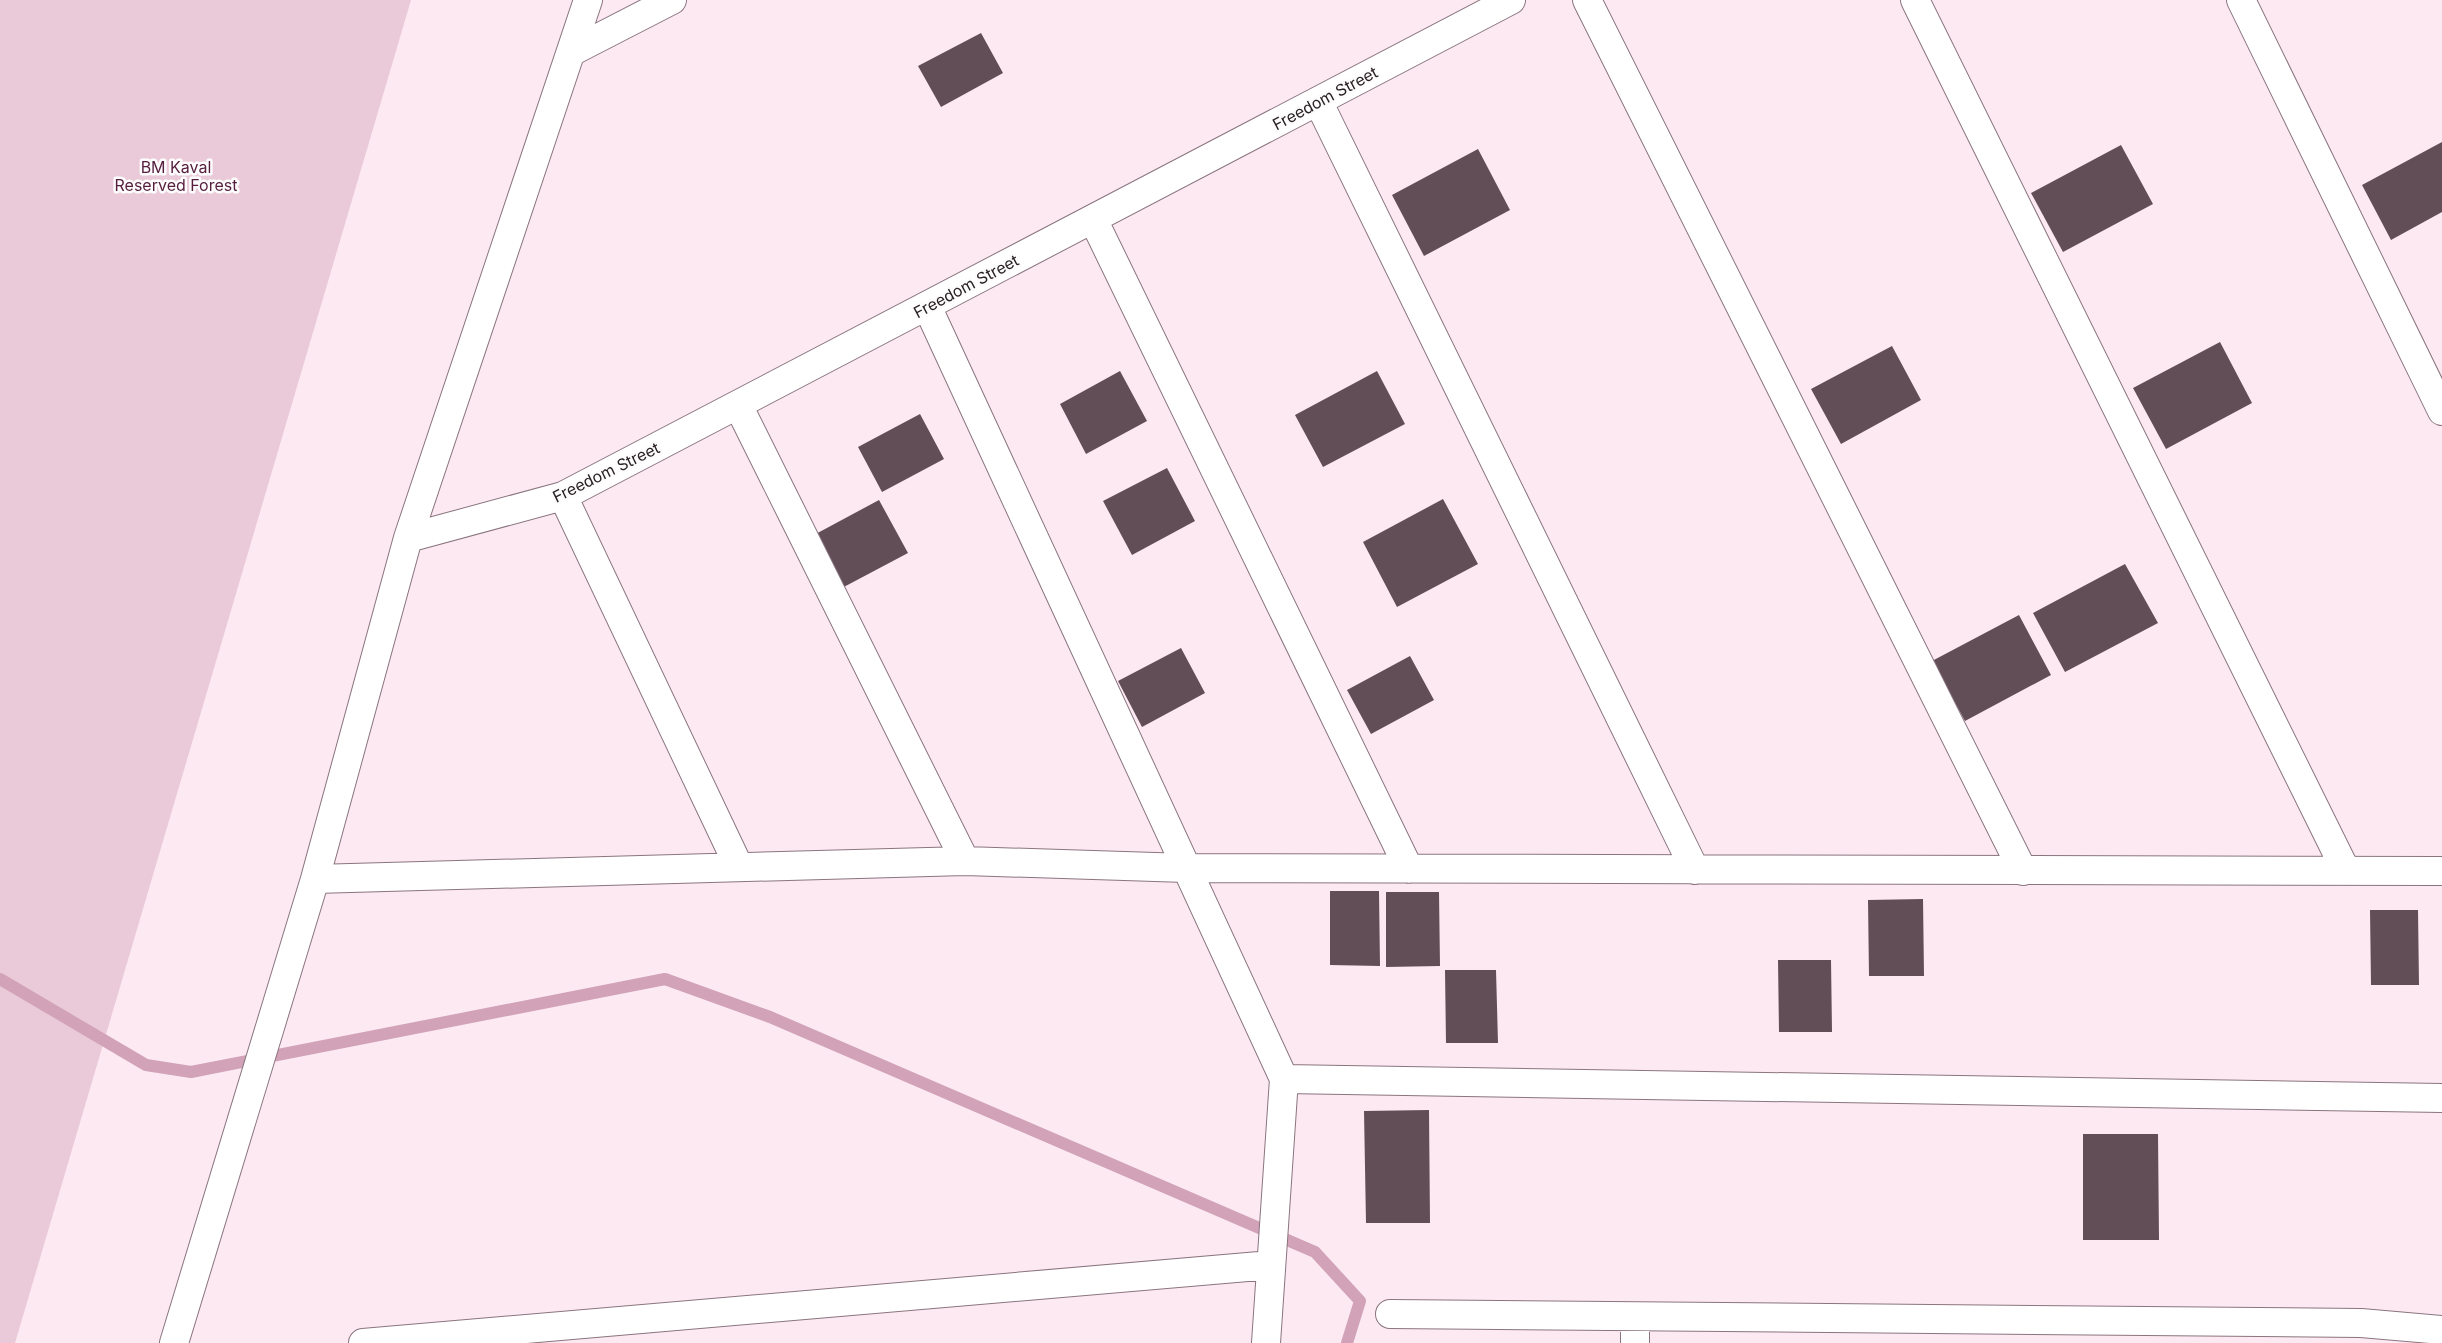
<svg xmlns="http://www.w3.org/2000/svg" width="2442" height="1343" font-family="Inter,sans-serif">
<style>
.green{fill:#eacad8}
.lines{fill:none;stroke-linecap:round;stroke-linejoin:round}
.stream{stroke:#d1a2b8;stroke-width:12}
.building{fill:#614e57}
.minor-casing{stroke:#8a757f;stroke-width:30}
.minor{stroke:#fff;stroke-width:28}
.labels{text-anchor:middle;stroke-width:5;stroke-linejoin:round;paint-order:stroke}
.street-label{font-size:16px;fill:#292024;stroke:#fcfcfc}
.park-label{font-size:16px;fill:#571d3d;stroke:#fcfcfc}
</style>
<rect width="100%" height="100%" fill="#fce9f2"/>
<path class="green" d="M0,0H411L15,1343H0Z"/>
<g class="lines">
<path class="stream" d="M0,979L146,1065L191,1072L665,979L770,1017L1315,1252L1360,1301L1347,1343"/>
</g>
<path class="building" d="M981,33L1003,73L941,107L918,66Z
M2442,142V212L2391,240L2362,185Z
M2121,145L2153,204L2063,252L2031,193Z
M1478,149L1510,210L1424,256L1392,195Z
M2220,342L2252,403L2166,449L2133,388Z
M1892,346L1921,400L1841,444L1811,389Z
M1120,371L1147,421L1086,454L1060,404Z
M1377,371L1405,424L1323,467L1295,415Z
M920,414L944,459L882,492L858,447Z
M1167,468L1195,521L1132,555L1103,501Z
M1443,499L1478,564L1397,607L1363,542Z
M879,500L908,553L840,589L812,536Z
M2125,564L2158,623L2065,672L2033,613Z
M2019,615L2051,675L1965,721L1932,661Z
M1181,648L1205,693L1142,727L1118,681Z
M1410,656L1434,700L1371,734L1347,690Z
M1330,891H1379L1380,966L1330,965Z
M1386,892H1439L1440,966L1386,967Z
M1923,899L1924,976H1869L1868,900Z
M2370,910H2418L2419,985H2371Z
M1778,960H1831L1832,1032H1779Z
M1445,970H1496L1498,1043H1446Z
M1429,1110L1430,1223H1366L1364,1111Z
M2083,1134H2158L2159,1240H2083Z"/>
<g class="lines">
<defs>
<path id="minor" d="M588,0L408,538L315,879L965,861
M1587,0L2023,871
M1915,0L2346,871
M2241,0L2442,411
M571,52L672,0
M1318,101L1695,870
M1093,219L1409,869
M927,306L1284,1079L2442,1098
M738,405L965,861L1186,868L2442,871
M563,496L739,867
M408,538L563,496L1511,0
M1390,1314L2361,1323L2442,1330
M1635,1317V1343
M174,1343L315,879
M363,1343L1271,1265
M1266,1343L1284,1079"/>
</defs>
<use href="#minor" class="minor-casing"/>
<use href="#minor" class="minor"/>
</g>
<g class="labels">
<g class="street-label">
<text transform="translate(1325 98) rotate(-28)" y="6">Freedom Street</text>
<text transform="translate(966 286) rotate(-28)" y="6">Freedom Street</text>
<text transform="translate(606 472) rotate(-26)" y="6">Freedom Street</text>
</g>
<g class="park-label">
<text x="176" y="173">BM Kaval<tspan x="176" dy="18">Reserved Forest</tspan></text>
</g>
</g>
</svg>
